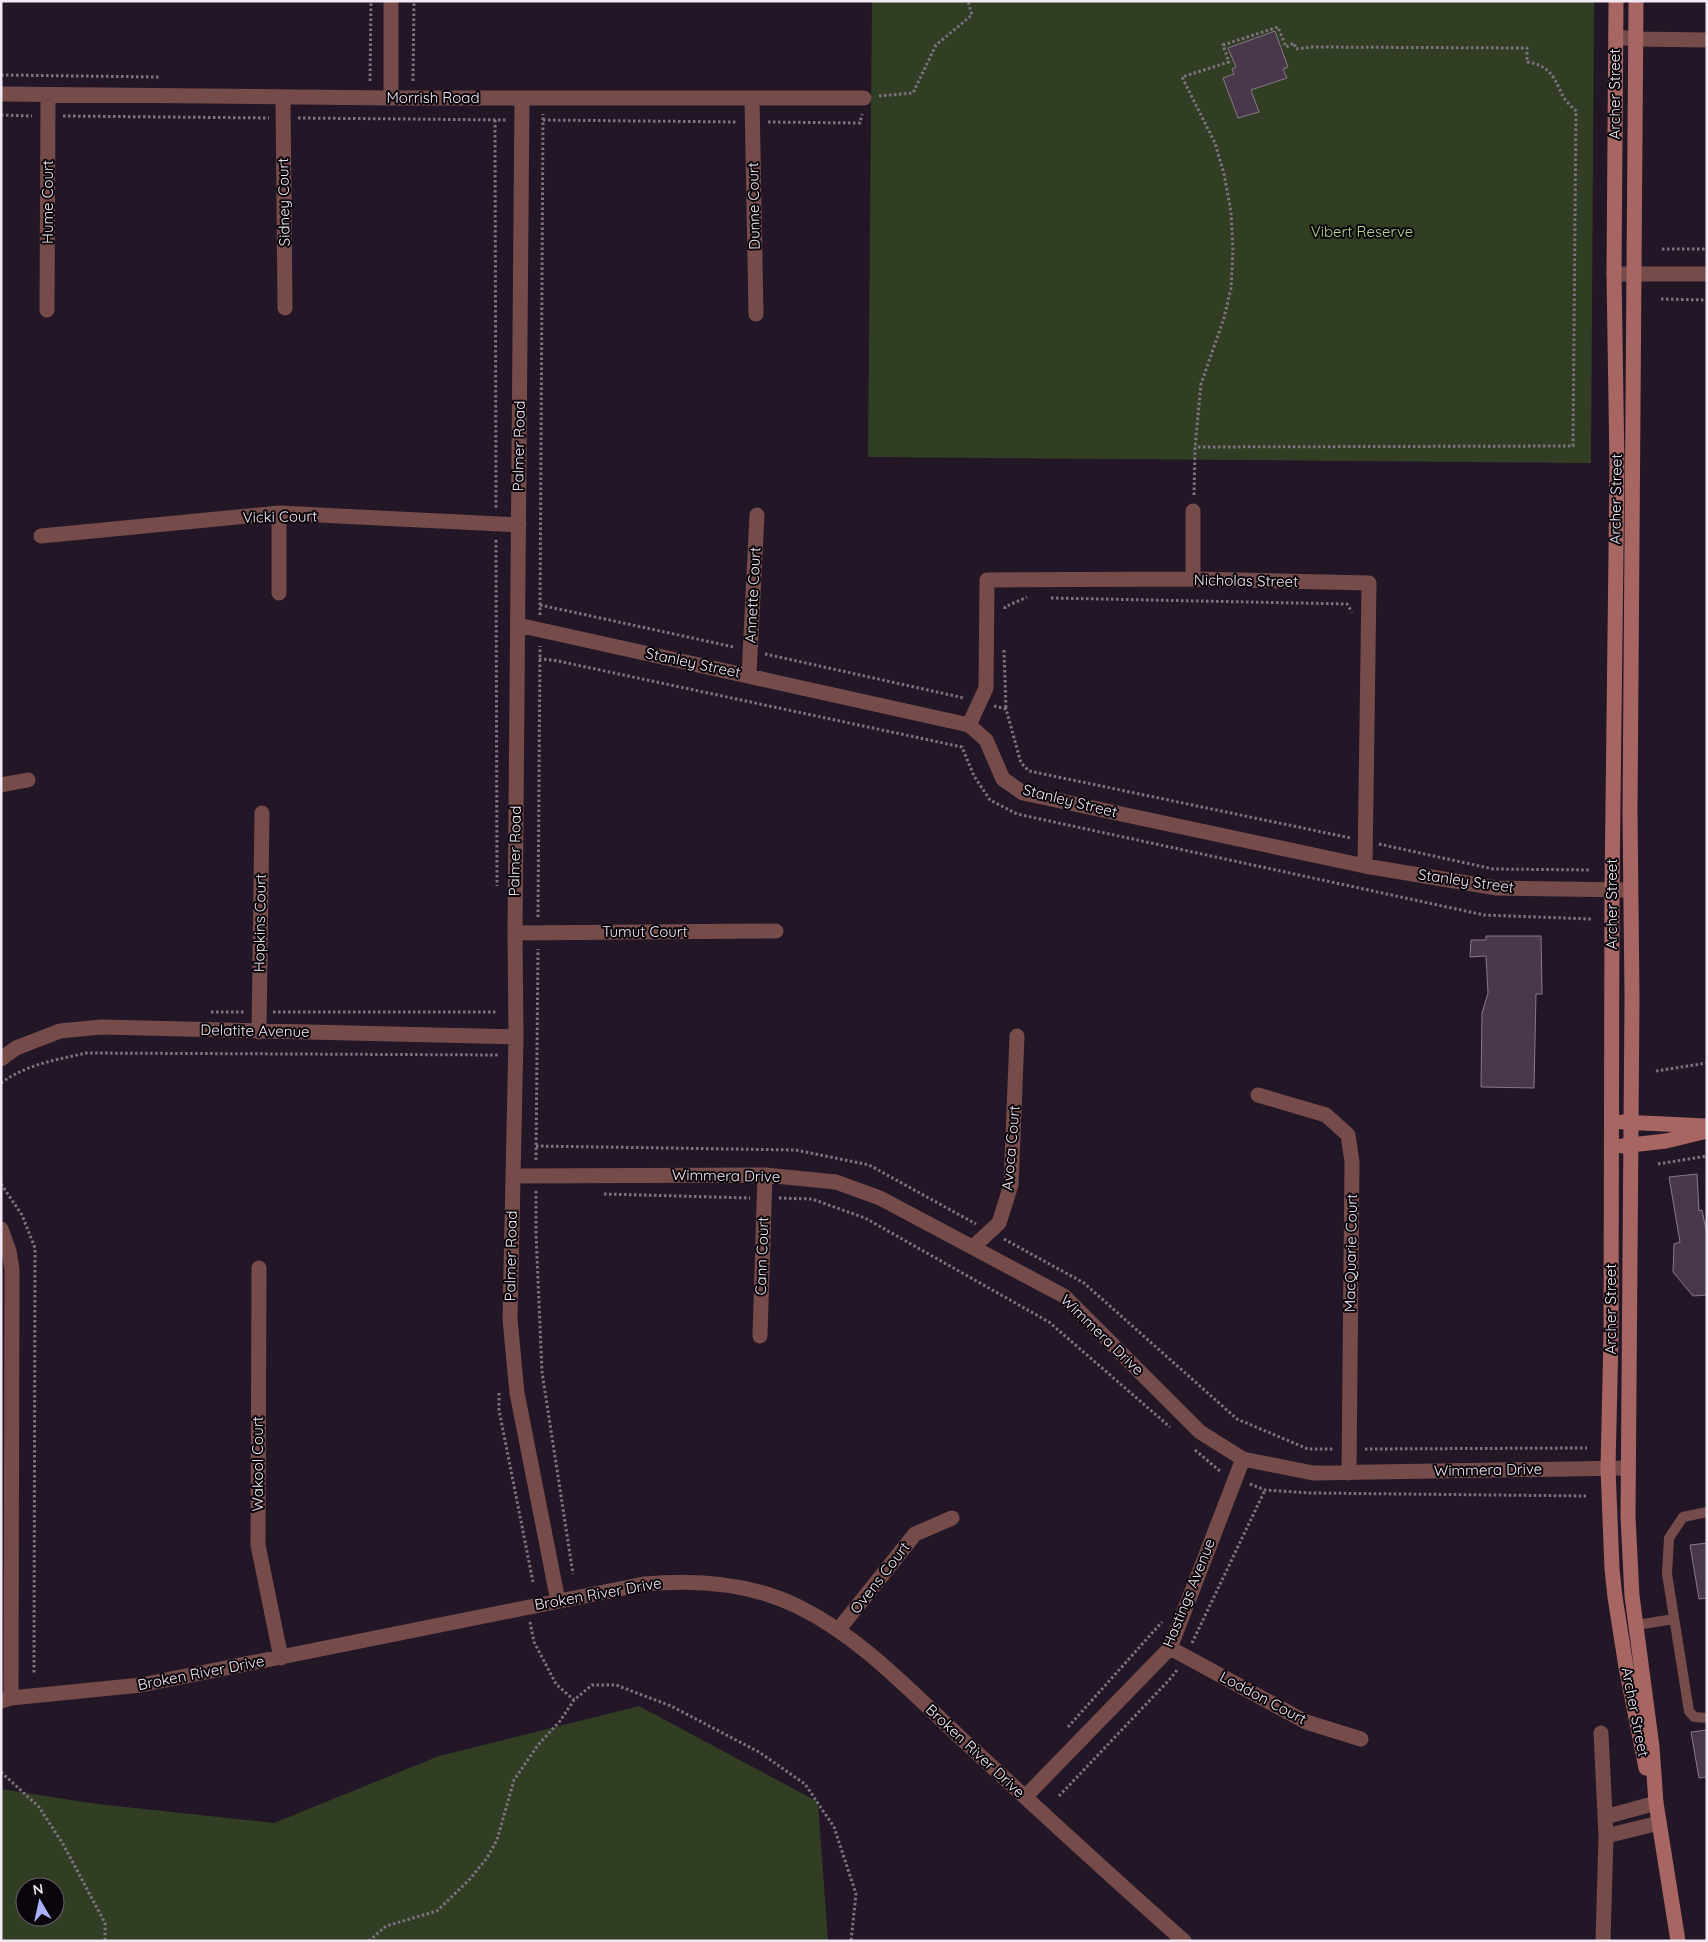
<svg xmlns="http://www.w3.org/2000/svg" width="1708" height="1942" font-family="Quicksand,sans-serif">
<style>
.green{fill:#313e24;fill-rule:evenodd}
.building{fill:#49384a;stroke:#8a778b}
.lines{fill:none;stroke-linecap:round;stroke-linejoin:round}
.path{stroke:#7e7281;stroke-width:3;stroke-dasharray:2.5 2.5;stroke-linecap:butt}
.lane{stroke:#754c49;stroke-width:10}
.street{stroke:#754c49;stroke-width:15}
.secondary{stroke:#a76662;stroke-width:15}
.labels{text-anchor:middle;stroke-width:4;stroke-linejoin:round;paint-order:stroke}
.street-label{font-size:15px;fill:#f3e9f5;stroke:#09050b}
.park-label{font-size:15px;fill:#b5d694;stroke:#09050b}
</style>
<rect width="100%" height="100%" fill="#231627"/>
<path class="green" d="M872,1H1594L1591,463L868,457Z
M639,1706L818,1802L828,1941H1V1789L97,1804L274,1823L439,1756ZM25,1887H55V1917H25Z"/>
<path class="building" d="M1275,31L1288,67L1283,69L1287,78L1251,90L1259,112L1238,118L1223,78L1234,74L1232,69L1236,67L1228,48Z
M1486,936H1541L1542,994H1536L1534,1088L1481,1087L1482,1013L1488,993L1486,956L1470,957L1471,940H1486Z
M1697,1174L1699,1211L1702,1210L1707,1235V1295L1693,1296L1673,1272L1674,1244L1680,1242L1669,1177Z
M1707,1543V1598L1699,1599L1690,1545Z
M1707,1730V1777L1699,1778L1691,1732Z"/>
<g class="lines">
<path class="path" d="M1,75L159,77
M370,81L371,1
M413,81L414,1
M879,96L913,93L936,45L972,15L968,1
M1,115L32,116
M63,116L269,118
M298,118L507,120
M495,120L496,509
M543,120L737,122
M768,122L860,123L862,114
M1662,249H1707
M1661,299L1707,300
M1194,495L1195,447L1201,384L1224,318L1231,288L1233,251L1231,212L1224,174L1215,143L1182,77L1229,62L1223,45L1278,27L1286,47L1294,43L1296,49L1313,47L1527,48V62C1548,65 1553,75 1561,92C1563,99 1571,106 1576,111L1573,446L1195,447
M496,540L497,886
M1051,598L1347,604L1352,612
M540,605L734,647
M1005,609V607L1027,597
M540,615L543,114
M1004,650L1006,709
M765,654L964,698
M539,659L553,660L962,747L974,776L990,800L1017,814L1484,915L1591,919
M994,706L1006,709L1021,763L1029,771L1351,838
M1379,844L1493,869L1591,870
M538,917L540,646
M211,1012H245
M273,1012H498
M1656,1071L1707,1063
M1,1083C27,1064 56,1060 86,1053L498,1055
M536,1146L796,1150L869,1165L976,1224
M536,1160L538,949
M1658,1164L1707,1156
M1,1184L22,1215L35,1248L34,1673
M536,1191V1234L542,1372L573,1574
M604,1194L750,1198
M779,1198L812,1199L865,1218L1049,1322L1170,1427
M1004,1239L1084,1283L1237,1419L1308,1449H1334
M499,1393V1410L533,1582
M1365,1449L1587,1448
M1195,1450L1221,1472
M1250,1484L1265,1490L1310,1493L1586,1496
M530,1622L534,1642L556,1684L574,1700
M1192,1643L1265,1490
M1068,1727L1162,1622
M1,1772L39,1807L63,1844L105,1923V1941
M1059,1796L1171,1678L1177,1670
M369,1941L386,1926L437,1911L470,1879L487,1858L497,1840L514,1780L538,1745L560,1721L574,1700L592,1685H616L671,1706L759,1752L805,1784L834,1827L856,1894L851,1941"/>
<path class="lane" d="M1707,1512L1683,1517L1669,1538L1667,1574L1689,1711L1694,1717L1707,1718
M1637,1625L1674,1619"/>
<path class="street" d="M1616,37L1635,39L1707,40
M1,94L391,98H864
M283,97L285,308
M391,98V1
M522,98L515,933L516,1037L510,1319L517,1393L558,1601
M752,98L756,314
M1614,274H1707
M47,310L48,95
M41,536L279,513L519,525
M1193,579V511
M279,593V513
M518,625L969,725L986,740L1003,779L1023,793L1365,866L1497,888L1630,890
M749,675L757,515
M969,725L986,688L987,580L1193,579L1369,583L1365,866
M1,785L28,780
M515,933L776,931
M259,1032L262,813
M1,1059L16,1048L60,1031L101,1027L516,1037
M1258,1095L1326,1115L1348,1135L1352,1162L1349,1473
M513,1176L765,1175L836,1182L880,1198L1064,1296L1200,1432L1243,1459L1313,1473L1627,1468
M1,1229L9,1251L12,1269L11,1698
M973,1247L999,1223L1011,1185L1017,1036
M259,1268L258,1545L281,1658
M760,1336L765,1175
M839,1629L915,1534L952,1518
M1170,1648L1306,1722L1361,1739
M1,1701L11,1698L141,1685L644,1584C697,1579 751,1583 799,1607C862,1638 912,1693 963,1740C1036,1807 1109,1875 1184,1941
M1601,1733L1606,1836L1603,1941
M1025,1797L1170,1648L1243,1459
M1605,1817L1656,1803
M1606,1836L1659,1823"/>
<path class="secondary" d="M1616,1L1614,274L1617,466L1612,890L1611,1336L1608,1468L1612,1569L1615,1597L1626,1667L1646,1768
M1636,1L1630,812L1632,997L1628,1517L1632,1596L1652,1747L1656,1803L1678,1941
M1622,1122L1706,1126
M1622,1146L1666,1141L1707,1131"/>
</g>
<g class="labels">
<g class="street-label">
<text transform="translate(1615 94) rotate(-90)" y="5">Archer Street</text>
<text x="433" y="103">Morrish Road</text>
<text transform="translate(48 202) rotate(-90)" y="5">Hume Court</text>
<text transform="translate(284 202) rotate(-91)" y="5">Sidney Court</text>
<text transform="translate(754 206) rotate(-91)" y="5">Dunne Court</text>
<text transform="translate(519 446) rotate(-89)" y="5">Palmer Road</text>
<text transform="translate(1616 499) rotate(-89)" y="5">Archer Street</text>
<text transform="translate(280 517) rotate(-1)" y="5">Vicki Court</text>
<text transform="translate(1246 581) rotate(1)" y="5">Nicholas Street</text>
<text transform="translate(753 595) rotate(-87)" y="5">Annette Court</text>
<text transform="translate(693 663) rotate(12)" y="5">Stanley Street</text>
<text transform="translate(1070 801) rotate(14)" y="5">Stanley Street</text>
<text transform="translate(515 851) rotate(-89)" y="5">Palmer Road</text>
<text transform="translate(1466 881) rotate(8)" y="5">Stanley Street</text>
<text transform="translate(1612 904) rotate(-90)" y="5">Archer Street</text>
<text transform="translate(260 923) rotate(-89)" y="5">Hopkins Court</text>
<text x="645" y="937">Tumut Court</text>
<text transform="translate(255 1031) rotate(1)" y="5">Delatite Avenue</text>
<text transform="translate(1011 1148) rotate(-85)" y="5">Avoca Court</text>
<text transform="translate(726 1176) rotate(1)" y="5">Wimmera Drive</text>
<text transform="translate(1351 1253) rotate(-89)" y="5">MacQuarie Court</text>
<text transform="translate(511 1256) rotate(-89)" y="5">Palmer Road</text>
<text transform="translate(762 1256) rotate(-88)" y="5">Cann Court</text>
<text transform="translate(1611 1309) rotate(-90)" y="5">Archer Street</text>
<text transform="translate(1102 1335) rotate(44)" y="5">Wimmera Drive</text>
<text transform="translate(258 1464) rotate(-90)" y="5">Wakool Court</text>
<text transform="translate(1488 1470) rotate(-1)" y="5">Wimmera Drive</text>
<text transform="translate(880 1578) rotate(-52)" y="5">Ovens Court</text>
<text transform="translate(1189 1593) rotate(-68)" y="5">Hastings Avenue</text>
<text transform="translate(598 1594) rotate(-10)" y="5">Broken River Drive</text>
<text transform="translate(201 1673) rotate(-11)" y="5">Broken River Drive</text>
<text transform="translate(1263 1698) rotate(28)" y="5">Loddon Court</text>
<text transform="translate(1635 1712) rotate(79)" y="5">Archer Street</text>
<text transform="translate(975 1751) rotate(43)" y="5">Broken River Drive</text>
</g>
<g class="park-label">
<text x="1362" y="237">Vibert Reserve</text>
</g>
</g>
<rect width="1708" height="1942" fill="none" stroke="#f3e9f5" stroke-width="5"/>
<g transform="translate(40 1902) rotate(351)"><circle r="24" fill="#09050b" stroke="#676069"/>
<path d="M0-4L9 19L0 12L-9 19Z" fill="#aab0fc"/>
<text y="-8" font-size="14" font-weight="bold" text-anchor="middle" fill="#f3e9f5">N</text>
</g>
</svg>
